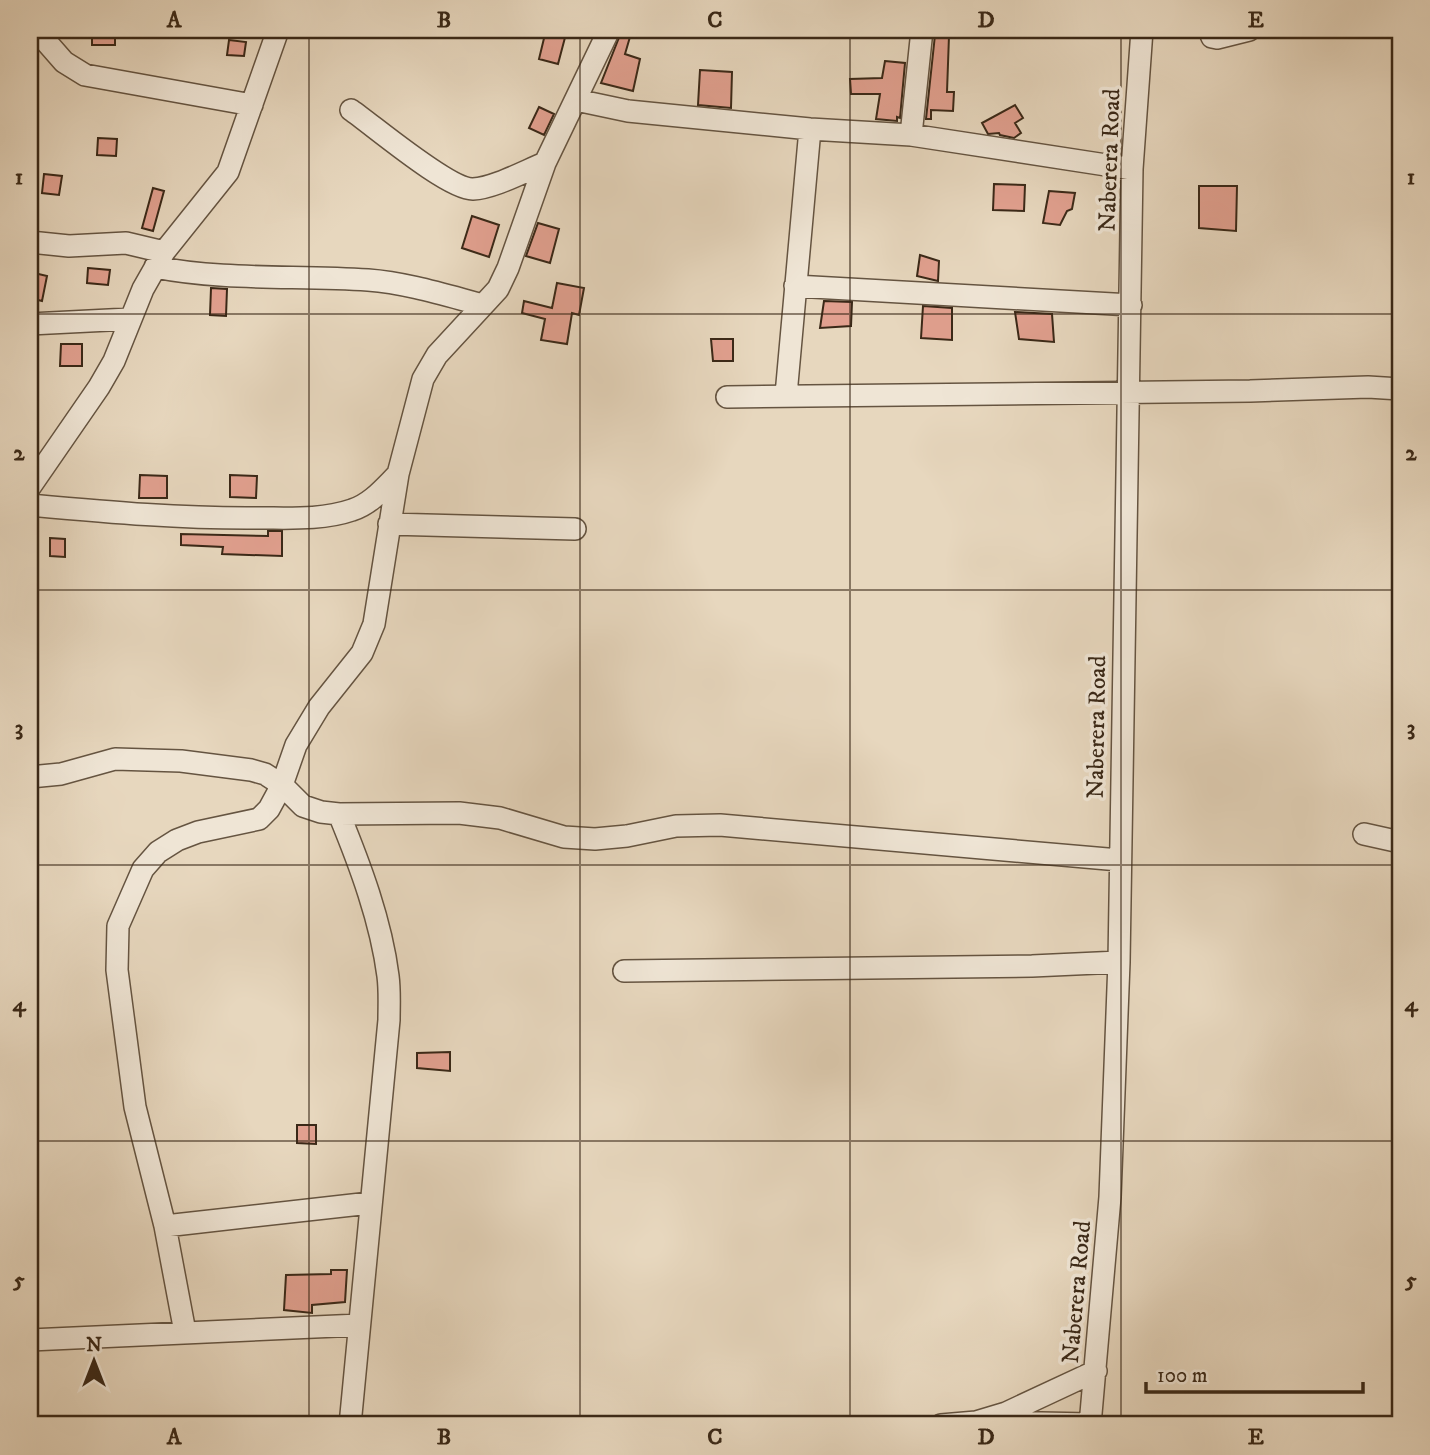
<svg xmlns="http://www.w3.org/2000/svg" width="1430" height="1455" font-family="'IM FELL DW Pica',serif">
<style>
.building{fill:#e1a08f;stroke:#3a2817;stroke-width:2}
.lines{fill:none;stroke-linecap:round;stroke-linejoin:round}
.minor-casing{stroke:#655441;stroke-width:24}
.minor{stroke:#efe5d5;stroke-width:21}
.grid{fill:none;stroke:#3a2817;stroke-width:2;stroke-opacity:0.55}
.labels{text-anchor:middle;stroke-width:7;stroke-linejoin:round;paint-order:stroke}
.street-label{font-size:24px;fill:#3a2817;stroke:#efe5d5}
.neatline{fill:none;stroke:#3a2817;stroke-width:2.5}
.grid-label{font-size:23px;text-anchor:middle;font-weight:bold;fill:#3a2817}
</style>
<rect width="100%" height="100%" fill="#e7d7be"/>
<filter id="stains"><feTurbulence type="fractalNoise" baseFrequency=".00286" numOctaves="4"/><feColorMatrix values="0 0 0 0 .2 0 0 0 0 .09 0 0 0 0 .02 0 0 0 .5 -.17"/></filter>
<radialGradient id="worn" r=".72"><stop offset=".6" stop-color="#630" stop-opacity="0"/><stop offset="1" stop-color="#630" stop-opacity=".3"/></radialGradient>
<path class="building" d="M92,30H115V45H92Z
M546,30H567L558,64L539,59Z
M622,30H632L625,54L640,59L633,91L601,83Z
M935,35L949,36L947,92H954L953,111L931,110V119H926Z
M229,40L246,42L244,56L227,55Z
M885,61L905,63L900,118L897,117V121L876,119L880,94H851L850,79L882,78Z
M700,70L732,72L731,108L698,105Z
M1015,105L1023,118L1015,123L1021,133L1014,138L1000,135L999,133L988,134L982,123Z
M539,107L554,114L544,135L529,128Z
M98,138L117,139L116,156L97,155Z
M44,174L62,176L59,195L42,193Z
M994,184L1025,185L1024,211L993,210Z
M1199,186H1237L1236,231L1199,228Z
M153,188L164,191L153,231L142,228Z
M1049,191L1075,193L1072,209L1067,211L1060,225L1043,223Z
M472,216L499,225L489,257L462,248Z
M538,223L559,229L550,263L526,256Z
M920,255L939,261L938,281L917,276Z
M88,268L110,270L108,285L87,283Z
M30,272L47,276L42,301L30,298Z
M557,283L584,288L579,315L572,313L567,344L541,340L545,319L522,313L524,301L552,308Z
M211,288L227,289L226,316L210,315Z
M824,301L852,302L851,326L820,328Z
M923,306L952,308V340L921,338Z
M1015,312L1052,314L1054,342L1019,339Z
M711,339H733V361H713Z
M61,344H82V366H60Z
M140,475L167,476V498H139Z
M230,475L257,476L256,498L230,497Z
M268,531H282V556L222,554L223,547L181,545V534L268,536Z
M50,538L65,539V557L50,556Z
M450,1052V1071L417,1068V1053Z
M297,1125H316V1144L297,1143Z
M331,1270H347L345,1302L312,1305V1313L284,1310L286,1275L331,1274Z"/>
<g class="lines">
<defs>
<path id="minor" d="M36,30L64,62L85,75L252,105
M1209,30L1212,37L1217,38L1249,30
M576,100L628,111L810,129L911,135L1132,169
M351,110C374,126 449,190 473,189C494,188 525,171 545,163
M911,135L922,30
M30,242L69,246L126,243L164,252
M155,267C225,281 297,275 368,280C407,283 445,295 483,305
M795,286L1131,305
M30,324L129,319
M786,395L810,129
M727,397L1250,391L1368,387L1400,389
M30,487L99,387L114,361L143,289L164,252L228,172L278,30
M30,505C107,512 183,519 261,518C290,518 323,520 352,510C371,504 384,488 398,474
M389,524L575,529
M30,777L61,774L115,759L181,761L251,770L265,774L282,785L303,806L321,812L339,814L459,813L500,818L564,837L595,839L627,836L676,826L720,825L1119,860
M339,814C360,865 381,921 388,976C390,991 389,1006 389,1020L350,1425
M1364,834L1400,842
M624,971L1032,966L1119,962
M165,1226L370,1203
M185,1332L165,1226L135,1107L117,970L118,926L143,869L158,852L177,840L198,832L259,819L269,809L282,785L296,745L319,707L362,653L374,624L398,474L423,379L437,355L498,289L508,268L545,163L609,30
M30,1340L359,1325
M991,1422L1091,1424
M941,1425L976,1422L1006,1413L1096,1371
M1090,1425L1110,1197L1119,962L1132,169L1142,30"/>
</defs>
<use href="#minor" class="minor-casing"/>
<use href="#minor" class="minor"/>
</g>
<path class="grid" d="M309,30V1425M580,30V1425M850,30V1425M1121,30V1425M30,314H1400M30,590H1400M30,865H1400M30,1141H1400"/>
<g class="labels">
<g class="street-label">
<text transform="translate(1109 160) rotate(-88)" y="8">Naberera Road</text>
<text transform="translate(1096 727) rotate(-89)" y="8">Naberera Road</text>
<text transform="translate(1076 1292) rotate(-85)" y="8">Naberera Road</text>
</g>
</g>
<rect width="1430" height="1455" fill="none" stroke="#e7d7be" stroke-width="77"/>
<g transform="translate(94 1361)" stroke="#efe5d5" stroke-width="5" paint-order="stroke">
<path d="M0-5L12 26L0 18L-12 26Z" fill="#3a2817"/>
<text y="-10" font-size="19" font-weight="bold" text-anchor="middle" fill="#3a2817">N</text>
</g>
<path d="M1146 1382v10h217v-10" fill="none" stroke="#3a2817" stroke-width="3.5"/>
<text x="1157" y="1382" font-size="21" fill="#3a2817" stroke="#efe5d5" stroke-width="5" paint-order="stroke">100 m</text>
<rect x="38" y="38" width="1354" height="1378" class="neatline"/>
<g class="grid-label">
<text x="174" y="27">A</text>
<text x="444" y="27">B</text>
<text x="715" y="27">C</text>
<text x="986" y="27">D</text>
<text x="1256" y="27">E</text>
<text x="19" y="184">1</text>
<text x="1411" y="184">1</text>
<text x="19" y="460">2</text>
<text x="1411" y="460">2</text>
<text x="19" y="735">3</text>
<text x="1411" y="735">3</text>
<text x="19" y="1011">4</text>
<text x="1411" y="1011">4</text>
<text x="19" y="1287">5</text>
<text x="1411" y="1287">5</text>
<text x="174" y="1444">A</text>
<text x="444" y="1444">B</text>
<text x="715" y="1444">C</text>
<text x="986" y="1444">D</text>
<text x="1256" y="1444">E</text>
</g>
<rect width="100%" height="100%" filter="url(#stains)"/>
<rect width="100%" height="100%" fill="url(#worn)"/>
</svg>
